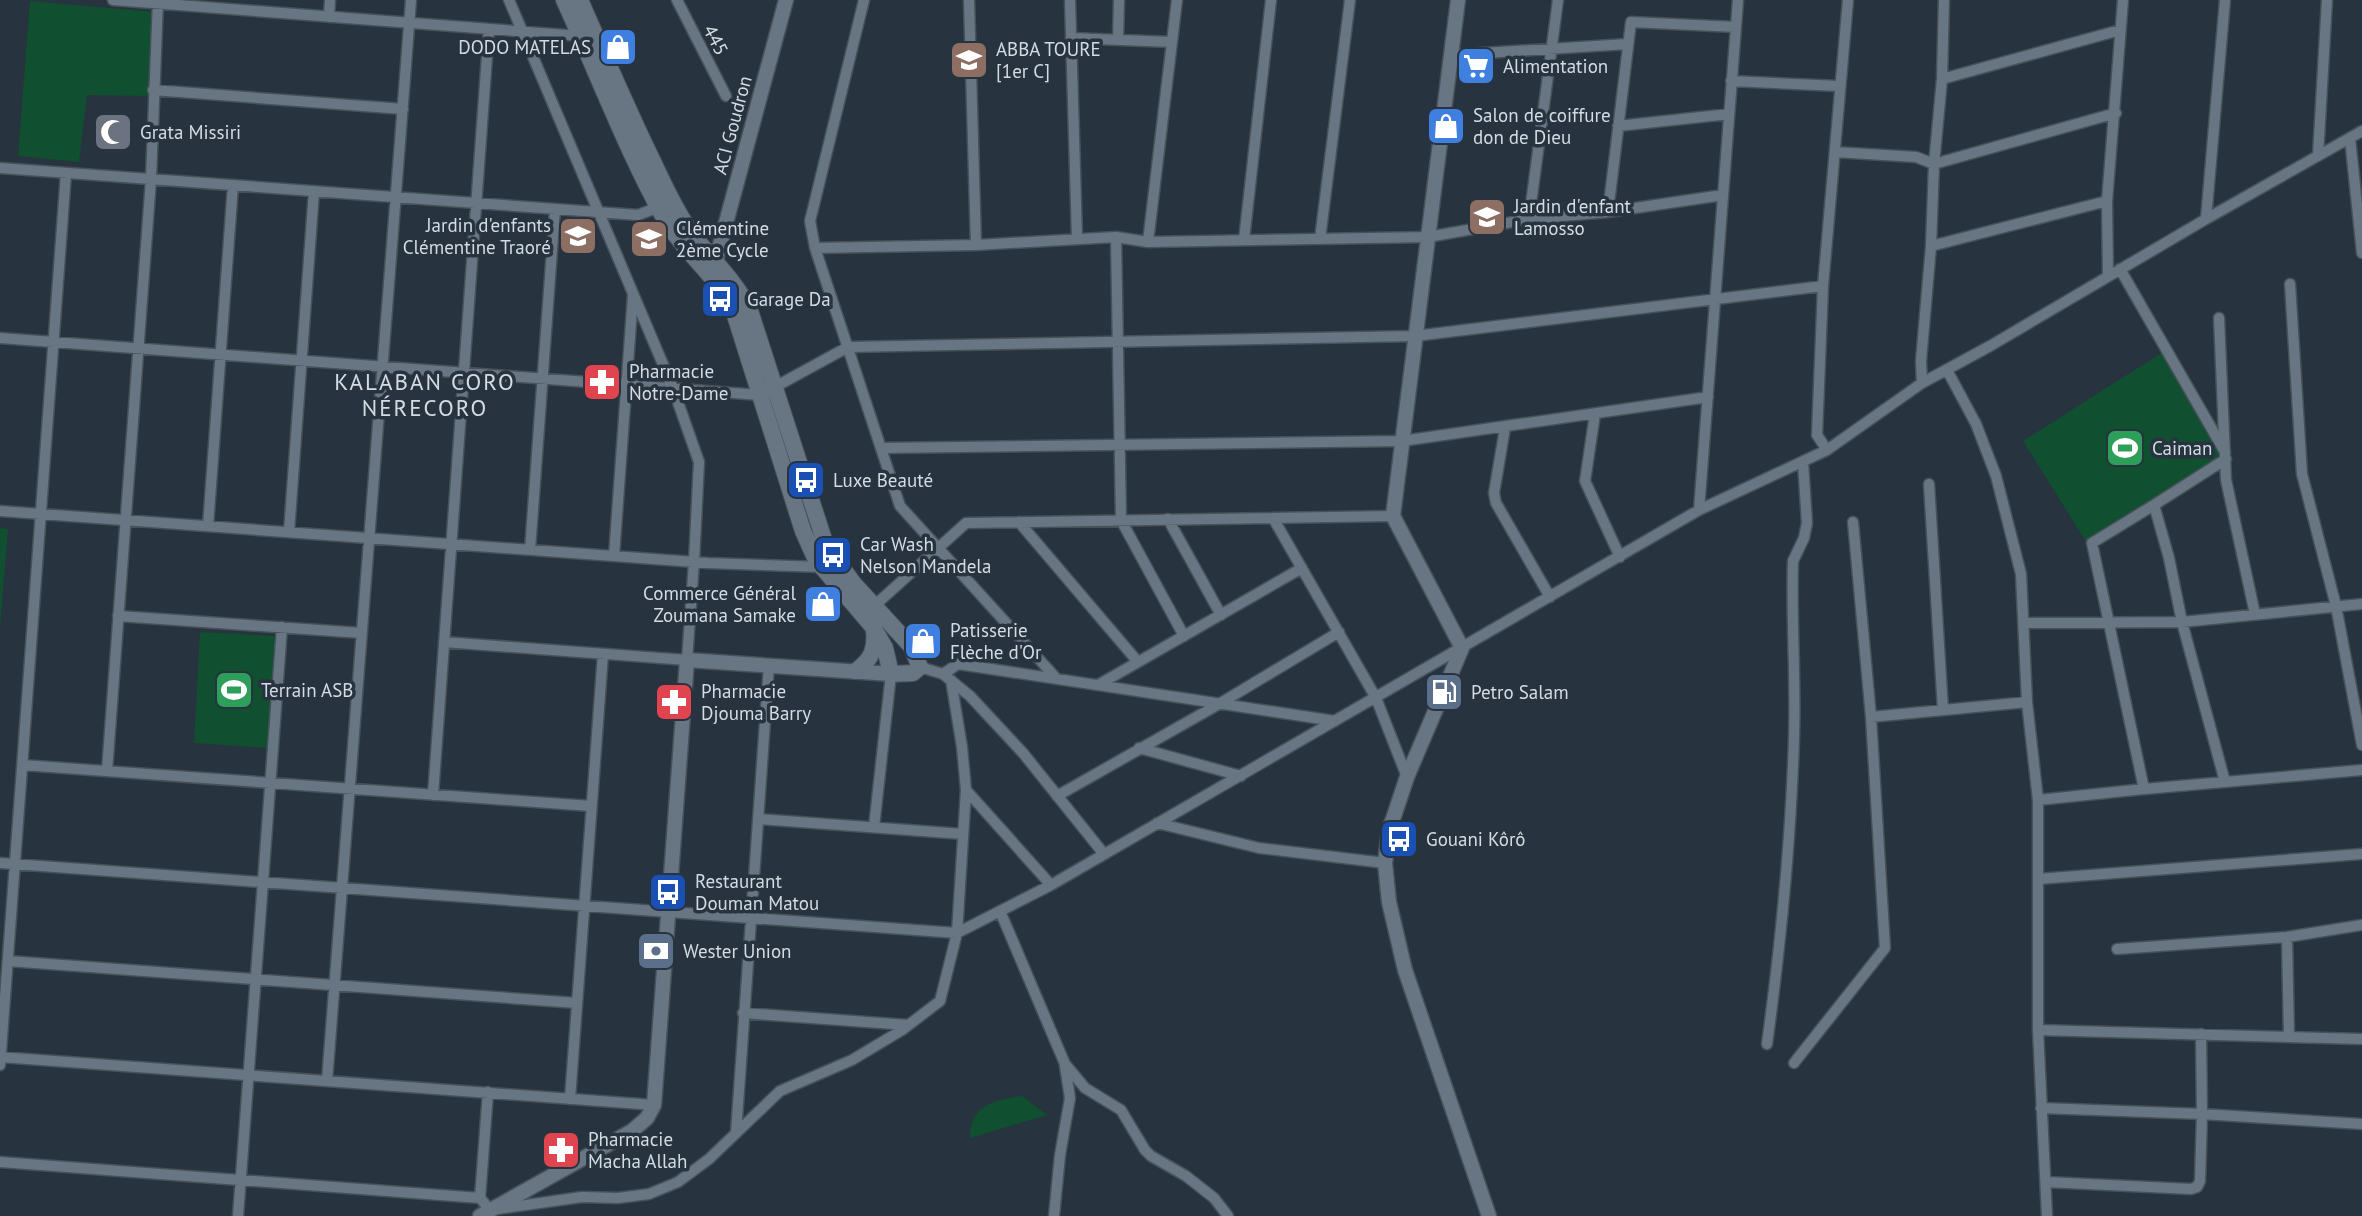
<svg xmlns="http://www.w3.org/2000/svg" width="2362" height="1216" font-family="'PT Sans',sans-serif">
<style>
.green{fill:#104f30}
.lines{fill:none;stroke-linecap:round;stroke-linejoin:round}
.minor-casing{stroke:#46515a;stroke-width:13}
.tertiary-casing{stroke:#46515a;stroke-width:17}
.secondary-casing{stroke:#46515a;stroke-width:18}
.minor{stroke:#687683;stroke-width:10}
.tertiary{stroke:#687683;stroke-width:14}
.secondary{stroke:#687683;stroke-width:16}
.labels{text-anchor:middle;stroke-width:7;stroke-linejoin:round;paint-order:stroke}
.street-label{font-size:19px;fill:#d4dce3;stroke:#27333e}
.poi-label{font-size:19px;fill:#d4dce3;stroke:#27333e;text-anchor:start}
.quarter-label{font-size:23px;letter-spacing:2px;fill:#d4dce3;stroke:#27333e}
</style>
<rect width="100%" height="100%" fill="#27333e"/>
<path class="green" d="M30,1L155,12L150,96L87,95L79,162L18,156Z
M2163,352L2226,453L2087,543L2023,441Z
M0,528L8,529L0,628Z
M200,632L275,636L268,748L194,743Z
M1022,1096L1047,1115L970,1138C969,1106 996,1099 1022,1096Z"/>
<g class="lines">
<defs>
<path id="minor" d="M113,0L580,36
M677,0L726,96
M864,0L810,221L815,248L900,506L1057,679
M969,0L976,245
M1070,0L1077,238
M1944,0L1942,79L1934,164L1931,246L1921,361L1922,383L1990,346L2206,219
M2225,0L2206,219L2362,131
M329,17L330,0
M1071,38L1172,42
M1118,40L1119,0
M1452,55L1628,44
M1942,79L2120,30
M1731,81L1839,86
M153,90L403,109
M1618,126L1729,114
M2350,138L2362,253
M1835,152L1916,157L1934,164L2116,113
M2318,156L2327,0
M0,168L638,215L659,207
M2107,201L2108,276
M1608,212L1631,22L1736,27
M1529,219L1558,0
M1116,237L1121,520L1184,636
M1320,239L1350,0
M1244,240L1271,0
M1148,242L1177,0
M1931,246L2107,201L2123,0
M815,248L976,245L1116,237L1148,242L1428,237L1529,219L1608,212L1723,195
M2120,269L2225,452
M2290,284L2302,474L2336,606L2362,745
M2219,318L2226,480L2255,614
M0,338L760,395L848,347L1415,336L1823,286
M1947,370L1976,424L1996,476L2021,574L2027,702L2038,800V1030L2047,1216
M1595,414L1585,481L1620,557
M1505,428L1494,493L1496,503L1550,597
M881,448L1402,441L1708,397
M1827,450L1817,435L1823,286L1848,0
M1929,484L1943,710
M2154,505L2226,459
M1699,510L1738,0
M0,511L708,563L822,567
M1273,518L1376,698L1407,777
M1168,519L1221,615
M1019,522L1138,662
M208,526L233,185
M289,532L314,191
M530,550L555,209
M614,556L633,295
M873,607L966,523L1393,516
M118,616L362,633
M2025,623L2182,622L2362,604
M444,642L687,660L694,562L699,462L673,388L509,0
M920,667L943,674L970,696L1023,753L1104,854
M943,674L958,664L1335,721
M1098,685L1302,568
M1871,717L2027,702
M1139,748L1241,776
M22,765L591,806
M107,771L151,179L158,0
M2144,789L2092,543L2154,505L2169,558L2182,622L2225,782
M966,790L1051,885
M433,795L489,29
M1057,796L1219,704L1339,632
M2038,800L2144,789L2362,770
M758,819L963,834
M1157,823L1259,848L1385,863
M874,827L891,674
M0,863L957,933L1051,885L1699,510L1827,450L1922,383
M2038,879L2362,854
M1000,911L1065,1064L1085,1088L1121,1110L1145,1150L1151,1156L1186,1176L1214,1198L1228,1216
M2287,937L2289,1037
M2117,949L2287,937L2362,925
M8,961L577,1003
M743,1013L908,1025
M2038,1030L2362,1039
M1767,1044C1781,942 1791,840 1794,737C1796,678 1791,619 1793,561L1804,538L1807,523L1803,462
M0,1057L654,1105
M1794,1063L1885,948L1871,717L1853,522
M0,1065L66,173
M327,1081L411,0
M570,1099L603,654
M2041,1108L2202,1114L2362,1124
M736,1133L769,665
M0,1162L480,1198L490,1210L582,1197L618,1198L649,1194L678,1182L709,1159L780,1091L852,1060L902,1030L940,1001L957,933L966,790L962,747L951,680
M2046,1182L2191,1189L2197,1187L2200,1181L2202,1114L2201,1034
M480,1198L488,1092
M238,1216L282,627
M1054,1216L1060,1155L1070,1098L1065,1066"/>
<path id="tertiary" d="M1458,0L1393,516L1462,648L1407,777L1389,831L1385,863L1389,902L1405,970L1489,1216
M716,260L786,0
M480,1216L632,1131L647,1118L654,1105L687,660L891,674"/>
<path id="secondary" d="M564,0C597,72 626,149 664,218C683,252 718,276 734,312L803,531L816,560L873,627L885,648L891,674L913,673L920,667L911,646L854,584L826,546L750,311C734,276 702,252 683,220C668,196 657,169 644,143C622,96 601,48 580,0
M856,671C872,659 876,649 874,630"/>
</defs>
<use href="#minor" class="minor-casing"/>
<use href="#tertiary" class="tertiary-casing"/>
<use href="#secondary" class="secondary-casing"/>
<use href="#minor" class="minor"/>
<use href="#tertiary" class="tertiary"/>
<use href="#secondary" class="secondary"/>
</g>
<defs>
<symbol id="shop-square" viewBox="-11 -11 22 22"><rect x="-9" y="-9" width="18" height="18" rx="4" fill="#3f7fe0" stroke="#27333e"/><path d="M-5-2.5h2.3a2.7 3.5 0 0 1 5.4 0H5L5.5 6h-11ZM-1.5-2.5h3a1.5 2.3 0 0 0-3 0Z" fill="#fff"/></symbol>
<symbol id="school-square" viewBox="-11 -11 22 22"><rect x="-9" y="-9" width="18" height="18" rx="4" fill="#8d6e63" stroke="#27333e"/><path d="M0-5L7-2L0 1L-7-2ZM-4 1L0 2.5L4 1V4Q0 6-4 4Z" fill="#fff"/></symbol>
<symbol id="supermarket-square" viewBox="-11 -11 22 22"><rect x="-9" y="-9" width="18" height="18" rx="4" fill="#3f7fe0" stroke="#27333e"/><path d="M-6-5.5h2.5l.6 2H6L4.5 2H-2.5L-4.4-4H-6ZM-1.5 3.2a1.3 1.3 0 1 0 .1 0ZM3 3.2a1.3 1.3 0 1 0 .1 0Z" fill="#fff"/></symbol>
<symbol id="mosque-square" viewBox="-11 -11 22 22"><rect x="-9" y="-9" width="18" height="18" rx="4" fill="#6b7280" stroke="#27333e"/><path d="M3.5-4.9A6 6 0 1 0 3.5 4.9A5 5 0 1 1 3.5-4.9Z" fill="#fff"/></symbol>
<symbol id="bus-square" viewBox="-11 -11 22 22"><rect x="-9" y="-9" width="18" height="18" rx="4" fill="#1a4fb4" stroke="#27333e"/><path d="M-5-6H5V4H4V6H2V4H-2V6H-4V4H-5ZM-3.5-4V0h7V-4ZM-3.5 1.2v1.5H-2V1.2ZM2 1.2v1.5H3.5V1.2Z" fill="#fff"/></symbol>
<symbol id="pharmacy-square" viewBox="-11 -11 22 22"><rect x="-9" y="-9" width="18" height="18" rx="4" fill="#e0444e" stroke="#27333e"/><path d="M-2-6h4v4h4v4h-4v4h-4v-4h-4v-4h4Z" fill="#fff"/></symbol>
<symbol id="stadium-square" viewBox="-11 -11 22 22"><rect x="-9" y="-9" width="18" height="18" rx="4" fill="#2e9e5b" stroke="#27333e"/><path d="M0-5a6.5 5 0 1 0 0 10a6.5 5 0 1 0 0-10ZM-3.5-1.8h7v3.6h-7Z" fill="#fff"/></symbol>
<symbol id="fuel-square" viewBox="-11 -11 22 22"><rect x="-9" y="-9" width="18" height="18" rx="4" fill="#5c6f8a" stroke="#27333e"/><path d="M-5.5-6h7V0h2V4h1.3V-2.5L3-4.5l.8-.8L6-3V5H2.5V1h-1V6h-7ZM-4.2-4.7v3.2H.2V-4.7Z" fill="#fff"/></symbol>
<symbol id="bank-square" viewBox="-11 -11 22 22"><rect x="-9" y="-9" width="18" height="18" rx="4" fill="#5c6f8a" stroke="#27333e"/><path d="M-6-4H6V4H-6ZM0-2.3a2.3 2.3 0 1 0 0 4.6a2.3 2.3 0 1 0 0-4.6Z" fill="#fff"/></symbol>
</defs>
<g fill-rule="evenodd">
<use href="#shop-square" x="596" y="25" width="44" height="44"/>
<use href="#school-square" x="947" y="38" width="44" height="44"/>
<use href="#supermarket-square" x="1454" y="44" width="44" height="44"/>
<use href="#shop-square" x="1424" y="104" width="44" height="44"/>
<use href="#mosque-square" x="91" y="110" width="44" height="44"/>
<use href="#school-square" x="1465" y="195" width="44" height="44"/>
<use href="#school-square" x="556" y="214" width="44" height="44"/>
<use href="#school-square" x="627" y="217" width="44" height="44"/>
<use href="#bus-square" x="698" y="277" width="44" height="44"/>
<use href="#pharmacy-square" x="580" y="360" width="44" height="44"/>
<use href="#stadium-square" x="2103" y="426" width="44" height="44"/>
<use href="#bus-square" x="784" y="458" width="44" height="44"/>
<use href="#bus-square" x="811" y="533" width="44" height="44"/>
<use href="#shop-square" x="801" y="582" width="44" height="44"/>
<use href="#shop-square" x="901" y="619" width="44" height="44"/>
<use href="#stadium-square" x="212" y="668" width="44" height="44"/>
<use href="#fuel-square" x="1422" y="670" width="44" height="44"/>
<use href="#pharmacy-square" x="652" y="680" width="44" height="44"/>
<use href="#bus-square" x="1377" y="817" width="44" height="44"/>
<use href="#bus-square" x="646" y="870" width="44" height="44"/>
<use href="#bank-square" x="634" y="929" width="44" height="44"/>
<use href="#pharmacy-square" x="539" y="1128" width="44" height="44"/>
</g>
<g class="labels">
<g class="street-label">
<text transform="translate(716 40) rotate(62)" y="7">445</text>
<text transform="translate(732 125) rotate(-75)" y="7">ACI Goudron</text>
</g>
<g class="poi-label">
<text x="591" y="54" text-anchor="end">DODO MATELAS</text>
<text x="996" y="56">ABBA TOURE<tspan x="996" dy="22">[1er C]</tspan></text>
<text x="1503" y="73">Alimentation</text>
<text x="1473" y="122">Salon de coiffure<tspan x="1473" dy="22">don de Dieu</tspan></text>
<text x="140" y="139">Grata Missiri</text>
<text x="1514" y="213">Jardin d'enfant<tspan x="1514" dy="22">Lamosso</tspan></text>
<text x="551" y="232" text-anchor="end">Jardin d'enfants<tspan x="551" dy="22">Clémentine Traoré</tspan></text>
<text x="676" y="235">Clémentine<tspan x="676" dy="22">2ème Cycle</tspan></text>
<text x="747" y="306">Garage Da</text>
<text x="629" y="378">Pharmacie<tspan x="629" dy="22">Notre-Dame</tspan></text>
<text x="2152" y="455">Caiman</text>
<text x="833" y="487">Luxe Beauté</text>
<text x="860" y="551">Car Wash<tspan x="860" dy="22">Nelson Mandela</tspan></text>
<text x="796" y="600" text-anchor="end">Commerce Général<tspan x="796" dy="22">Zoumana Samake</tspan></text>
<text x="950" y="637">Patisserie<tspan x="950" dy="22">Flèche d'Or</tspan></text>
<text x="261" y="697">Terrain ASB</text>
<text x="701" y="698">Pharmacie<tspan x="701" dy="22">Djouma Barry</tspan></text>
<text x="1471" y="699">Petro Salam</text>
<text x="1426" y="846">Gouani Kôrô</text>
<text x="695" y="888">Restaurant<tspan x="695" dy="22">Douman Matou</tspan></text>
<text x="683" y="958">Wester Union</text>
<text x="588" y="1146">Pharmacie<tspan x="588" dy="22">Macha Allah</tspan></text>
</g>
<g class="quarter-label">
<text x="425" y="390">KALABAN CORO<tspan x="425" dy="26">NÉRECORO</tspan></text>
</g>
</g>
</svg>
